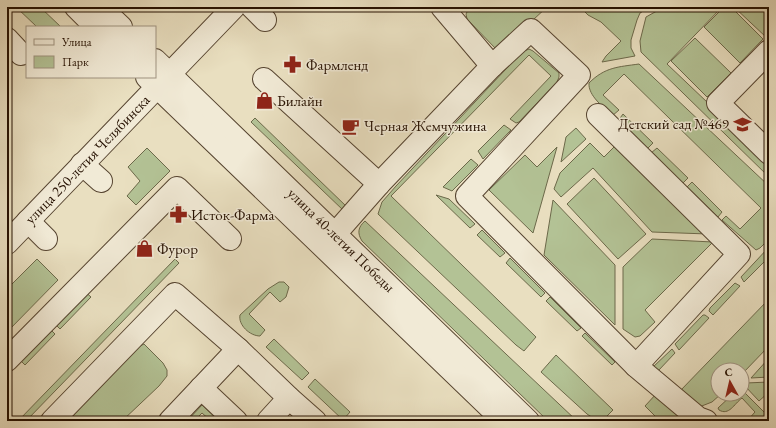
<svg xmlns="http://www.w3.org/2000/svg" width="776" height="428" font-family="'EB Garamond',serif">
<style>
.green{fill:#b3c295;stroke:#6c694a}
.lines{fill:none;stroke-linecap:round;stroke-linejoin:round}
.minor-casing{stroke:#564430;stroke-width:24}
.minor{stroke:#f1ead6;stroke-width:22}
.labels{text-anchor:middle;stroke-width:3;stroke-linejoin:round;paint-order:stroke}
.poi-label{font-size:15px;fill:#251000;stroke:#f1ead6;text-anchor:start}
.street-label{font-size:15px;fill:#251000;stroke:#f1ead6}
</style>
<rect width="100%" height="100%" fill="#e9dfc0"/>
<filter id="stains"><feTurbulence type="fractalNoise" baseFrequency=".005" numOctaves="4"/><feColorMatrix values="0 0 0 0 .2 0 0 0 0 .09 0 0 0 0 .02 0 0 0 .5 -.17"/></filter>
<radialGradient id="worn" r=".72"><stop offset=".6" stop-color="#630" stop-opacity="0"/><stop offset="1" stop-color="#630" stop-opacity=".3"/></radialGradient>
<path class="green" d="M16,7H40L61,27H37Z
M473,7H547L506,45L496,49L467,19L466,14L468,10Z
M580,7H650L640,13L637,20L631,40V48L635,56L602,62L606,56L621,41L601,22L588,15Z
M664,7H722L667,64L769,161V177L641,52L640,41L646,17Z
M724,7H731L763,39L740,63L704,27Z
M734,7H769V37L767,38Z
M695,38L731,73L707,97L671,61Z
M529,49L533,51L559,73V77L557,82L519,122L516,123L510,119L551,76L529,55L391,196L536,337L524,351L516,345L378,214L382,202L396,186L522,52Z
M639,64L769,186V239L760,248L756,250L722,220L726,216L740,229L761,208L624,74L603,95L619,110L612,116C604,107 588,96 589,83C605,67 618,67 639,64Z
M623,114L653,143L647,149L618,121Z
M255,118L347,207L344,211L251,122Z
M504,125L511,130L483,159L478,151Z
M576,128L586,139L561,162L566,137Z
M590,143L604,157L618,143L708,234L652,232L593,168L561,197L554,189L560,173Z
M557,147L533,233L489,190L525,155L537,167Z
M147,148L170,171L136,205L127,196L140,181L128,167Z
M657,148L688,178L683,183L651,153Z
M471,159L478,165L452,191L443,187Z
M594,178L646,234L618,259L567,204Z
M692,182L722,212L718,217L687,187Z
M436,195L449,199L475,224L470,228Z
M553,200L615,265V325L544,255Z
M365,221L577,421H548L362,241C357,233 358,227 365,221Z
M482,230L505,253L500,257L477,235Z
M652,239L713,242L645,310L655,322L640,336L635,337L623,329V267Z
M769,247V257L744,282L741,277Z
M510,258L545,293L541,297L506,263Z
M37,259L58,280L7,332V289Z
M175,259L179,263L26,421H18Z
M279,282H284L289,287L286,297L280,302L270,292L249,314L265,330L260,336C250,336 238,325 240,315L268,289Z
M735,283L740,286L713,315L709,311L710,308Z
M82,289L91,297L60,329L52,321Z
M550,297L581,328L577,331L546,301Z
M769,299V346L742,374V370H718V394H721L712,402L694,409C684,403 664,388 657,379C654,375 653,372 653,367L672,349L675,353L658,371L680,391Z
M703,315H705L709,318L679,350L675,344Z
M47,326L55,334L25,365L17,357Z
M585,333L615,362L612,365L582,336Z
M274,339L309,373L302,380L266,347Z
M144,344L163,363L167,370V376L159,386L122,421H66L138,347Z
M556,355L613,410L605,418L596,420L587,414L541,372Z
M769,358V377L751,378Z
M315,379L350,412L343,420L308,387Z
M769,382V392L759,401L744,385L746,383Z
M742,390L769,417L768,421H747L755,412L742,398C734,404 729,416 719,410L718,408L733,394H742Z
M657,393L684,419L676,421H660L645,406Z
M202,405L219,421H211L202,413L194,421H187Z"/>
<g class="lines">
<defs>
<g id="minor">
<path d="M76,7L96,27"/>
<path d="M100,7L121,27"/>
<path d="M252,7L265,20"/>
<path d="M442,7L492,66"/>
<path d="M7,39L21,54"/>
<path d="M769,51L718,103L769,153"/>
<path id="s1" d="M155,60L528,421"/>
<path d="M147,77L504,421"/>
<path d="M264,79L379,184"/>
<path d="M598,115L739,254L636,366"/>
<path d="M82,164L101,181"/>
<path d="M28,221L46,239"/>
<path d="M335,234L379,184L492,66L531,30L579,75L467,196L636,366L698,418L706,421"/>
<path id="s2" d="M7,243L234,7"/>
<path d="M7,360L177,188L230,239"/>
<path d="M201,388L236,421"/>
<path d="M52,421L175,294L238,349L289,398L315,421"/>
<path d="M170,421L238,349"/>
<path d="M268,421L289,398"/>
</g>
</defs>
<use href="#minor" class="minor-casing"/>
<use href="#minor" class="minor"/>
</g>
<defs>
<symbol id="pharmacy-bare" viewBox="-9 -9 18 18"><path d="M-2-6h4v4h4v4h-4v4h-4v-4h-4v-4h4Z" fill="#8f2418" stroke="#f1ead6" stroke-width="2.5" paint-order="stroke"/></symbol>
<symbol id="shop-bare" viewBox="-9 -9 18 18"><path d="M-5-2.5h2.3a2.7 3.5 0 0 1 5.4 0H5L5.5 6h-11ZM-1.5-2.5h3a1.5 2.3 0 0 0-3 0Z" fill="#8f2418" stroke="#f1ead6" stroke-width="2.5" paint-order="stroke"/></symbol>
<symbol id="school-bare" viewBox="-9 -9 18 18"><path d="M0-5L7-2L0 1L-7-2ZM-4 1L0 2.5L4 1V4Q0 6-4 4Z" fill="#8f2418" stroke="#f1ead6" stroke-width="2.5" paint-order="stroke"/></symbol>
<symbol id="cafe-bare" viewBox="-9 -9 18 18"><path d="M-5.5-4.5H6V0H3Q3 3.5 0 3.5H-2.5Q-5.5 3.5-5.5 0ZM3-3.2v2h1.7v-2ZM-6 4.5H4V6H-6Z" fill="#8f2418" stroke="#f1ead6" stroke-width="2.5" paint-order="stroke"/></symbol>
</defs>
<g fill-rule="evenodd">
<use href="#pharmacy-bare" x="280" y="52" width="25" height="25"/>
<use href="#shop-bare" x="252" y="88" width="25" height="25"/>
<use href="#school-bare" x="730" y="112" width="25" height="25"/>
<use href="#cafe-bare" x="338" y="114" width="25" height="25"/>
<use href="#pharmacy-bare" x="166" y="202" width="25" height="25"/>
<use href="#shop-bare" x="132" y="236" width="25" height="25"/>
</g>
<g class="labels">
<g class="poi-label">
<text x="306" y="70">Фармленд</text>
<text x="277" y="106">Билайн</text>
<text x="729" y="129" text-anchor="end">Детский сад №469</text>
<text x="364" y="131">Черная Жемчужина</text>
<text x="191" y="220">Исток-Фарма</text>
<text x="157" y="254">Фурор</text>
</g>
<g class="street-label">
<text dy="5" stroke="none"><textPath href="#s2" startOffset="116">улица 250-летия Челябинска</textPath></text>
<text dy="5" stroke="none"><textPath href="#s1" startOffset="259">улица 40-летия Победы</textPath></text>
</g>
</g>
<rect width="776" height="428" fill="none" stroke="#e9dfc0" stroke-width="24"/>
<rect x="8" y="8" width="760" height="412" fill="none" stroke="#251000" stroke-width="2"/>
<rect x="12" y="12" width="752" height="404" fill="none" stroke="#251000"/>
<rect x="26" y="26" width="130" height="52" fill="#f1ead6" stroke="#9f9380"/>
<rect x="34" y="39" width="20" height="6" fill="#f1ead6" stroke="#9f9380"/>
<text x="62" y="46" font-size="12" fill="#251000">Улица</text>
<rect x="34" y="56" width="20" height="12" fill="#b3c295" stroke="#9f9380"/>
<text x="62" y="66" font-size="12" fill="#251000">Парк</text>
<g transform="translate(730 382) rotate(352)"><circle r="19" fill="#f1ead6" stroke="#9f9380"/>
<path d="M0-3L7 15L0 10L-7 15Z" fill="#8f2418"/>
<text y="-6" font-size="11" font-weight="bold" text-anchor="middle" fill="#251000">С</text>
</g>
<rect width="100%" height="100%" filter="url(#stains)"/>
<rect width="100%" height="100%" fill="url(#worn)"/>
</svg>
